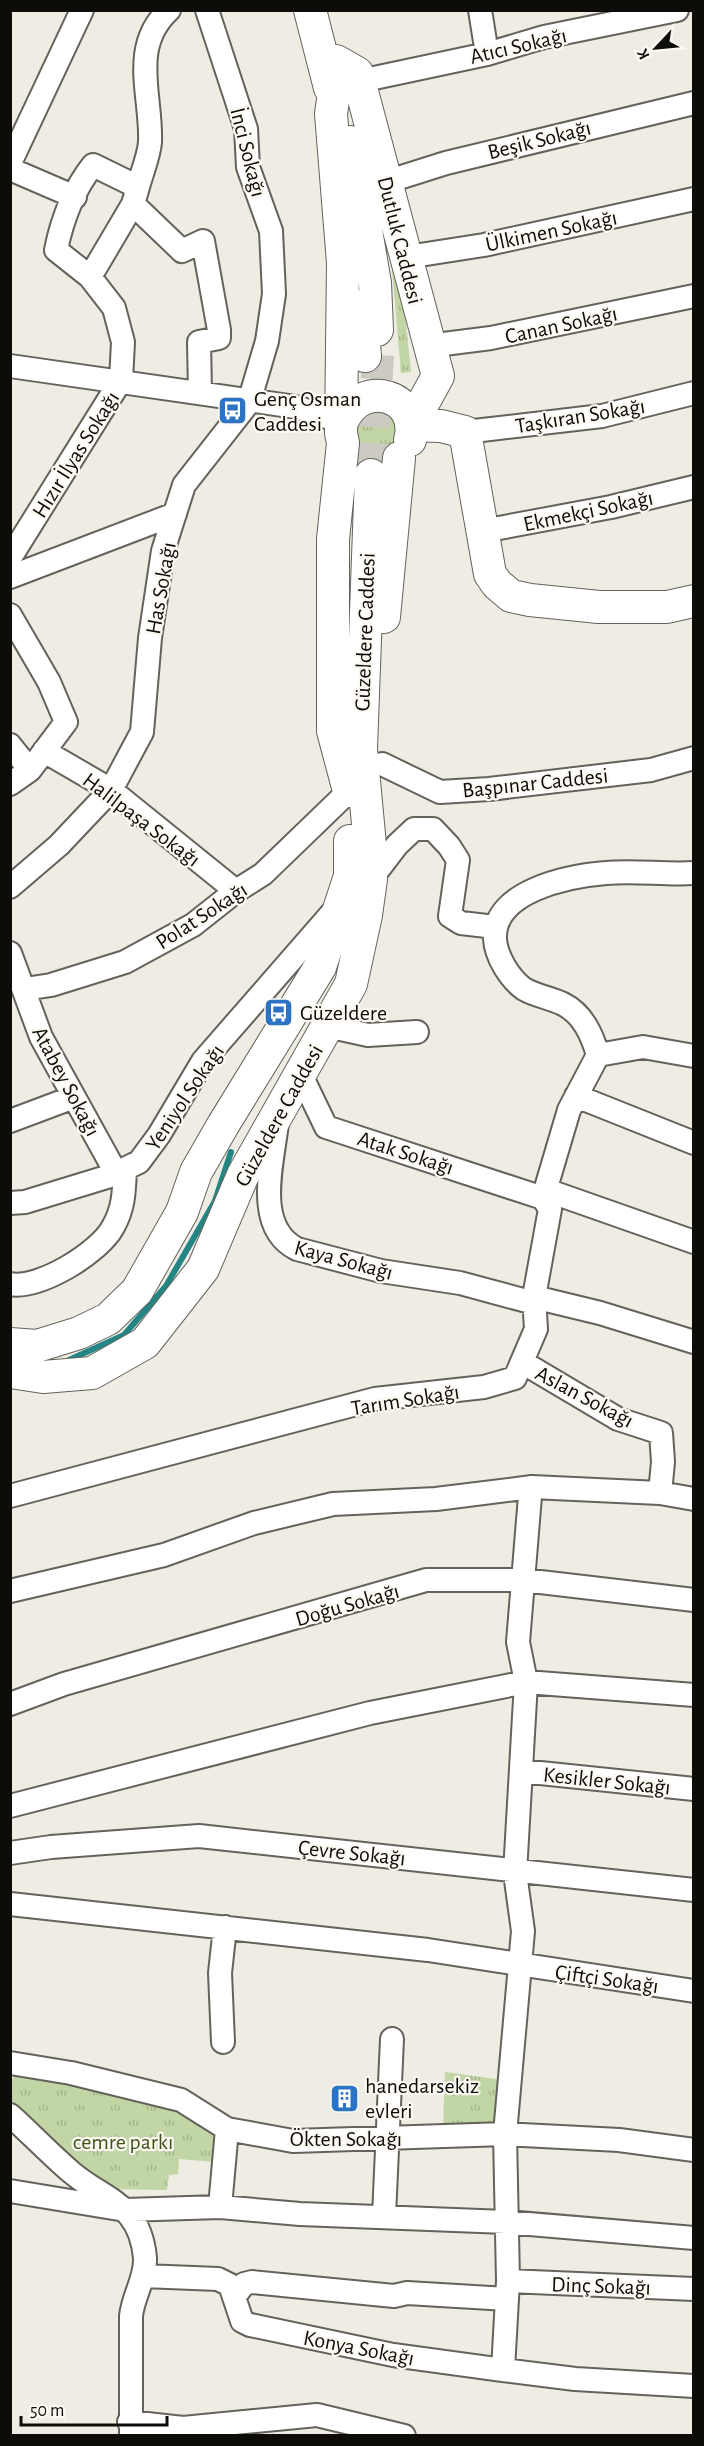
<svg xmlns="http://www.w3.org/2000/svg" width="704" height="2446" font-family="'Alegreya Sans',sans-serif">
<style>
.grass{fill:url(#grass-tufts)}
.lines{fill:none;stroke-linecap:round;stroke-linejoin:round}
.stream{stroke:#238584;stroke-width:6}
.secondary-tunnel{stroke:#cccac2;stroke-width:32;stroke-dasharray:32 16;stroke-linecap:butt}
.street-casing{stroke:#64625b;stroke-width:26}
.secondary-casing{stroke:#64625b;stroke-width:34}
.street{stroke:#fff;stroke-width:22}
.secondary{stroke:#fff;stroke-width:32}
.labels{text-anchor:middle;stroke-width:4.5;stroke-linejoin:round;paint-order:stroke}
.street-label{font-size:22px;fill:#0d0c09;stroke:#fbf9f1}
.poi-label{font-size:22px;fill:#0d0c09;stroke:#fbf9f1;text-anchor:start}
.park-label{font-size:22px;fill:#3f5319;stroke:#fbf9f1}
</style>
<defs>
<pattern id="grass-tufts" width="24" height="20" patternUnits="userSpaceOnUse" patternTransform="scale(1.5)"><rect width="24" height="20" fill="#c1d5a5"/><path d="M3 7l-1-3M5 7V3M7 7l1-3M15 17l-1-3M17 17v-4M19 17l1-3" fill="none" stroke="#a5b68d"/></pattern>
</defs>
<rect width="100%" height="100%" fill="#eeece3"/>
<path class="grass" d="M387,211L402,287L411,372L401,373Z
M364,407L394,412L399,440C385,454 372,461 356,445L352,420Z
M20,2071L180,2107L221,2132L215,2162L179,2159L178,2174L169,2175L167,2190L105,2189L11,2107V2080Z
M445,2072L503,2080L500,2129L443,2132Z"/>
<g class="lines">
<path class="stream" d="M69,1360L124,1335L166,1286L215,1201L231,1152"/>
<path class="secondary-tunnel" d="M371,475L378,355"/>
<defs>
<path id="street" d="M480,10L487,54
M360,81L487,54L544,37L677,10
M10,163L82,10
M10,169L75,197
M386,182L446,163L694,103
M138,187C142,172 149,156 150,142C152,96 129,47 169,10
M133,204L182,251L203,241L219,330V338L199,342L200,393
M407,257L484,245L694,199
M428,346L491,338L694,296
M10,366L296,407L342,422
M465,432L602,416L694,393
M483,531L611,507L694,487
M10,558L121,380L123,342L114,308L90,277L56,250C62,220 74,189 93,165L138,187L133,204L90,277
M10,577L175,514
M10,615L49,682L66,722L30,770L10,784
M10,745L30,770
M44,751L111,790L236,891
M382,764L440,792L489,789L651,770L694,758
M371,879L397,845L414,829H433L449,846L458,860L450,916L461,923L495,927
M10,887L59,845L111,790L142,732L150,638L163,551L184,485L249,402L267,341L274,294L271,231L248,167L246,129L207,10
M10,953L41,1037L116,1173
M25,989L51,985L125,962L193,925L236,891L263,874L349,791
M327,1026L368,1035L417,1032
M598,1055C592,1035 583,1014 563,1004C551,998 536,996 524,989C509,978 496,956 495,939C493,891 568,876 606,873C635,870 665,875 694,873
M598,1055L643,1047L694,1056
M300,1073L326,1127L543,1198
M576,1096L694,1143
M10,1121L74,1097
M277,1123C273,1162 253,1227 297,1249L381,1271L460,1283L534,1303
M546,1190L694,1242
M10,1203L25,1202L110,1176L139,1162L159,1135L203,1061L332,913
M10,1284C39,1290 100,1252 113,1227C124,1208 124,1191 125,1169
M534,1297L600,1313L694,1342
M522,1362L618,1419L661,1433L663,1462L660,1493L694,1499
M660,1493L532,1487L530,1496L518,1642L526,1682L515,1873L523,1931L505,2134L508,2281L503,2370L575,2379L694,2386
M10,1496L375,1399L484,1387L515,1378L536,1329L534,1297L550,1209L543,1198L569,1110L598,1055
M10,1591L164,1555L254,1523L333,1504L436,1499L532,1487
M10,1704L64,1684L426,1580H523L694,1600
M521,1771L694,1789
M10,1806L370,1713L526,1682L694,1695
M10,1853L51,1847L199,1836L694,1890
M10,1904L428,1950L694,1991
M223,2042L220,1973L225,1927
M10,2063L71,2073L181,2100L227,2129L293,2141L505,2134L619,2140L694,2150
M10,2115C31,2134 50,2154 71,2172C105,2201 140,2203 145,2258C146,2278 133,2296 131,2316V2436
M10,2191L125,2210L220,2207L300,2214L506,2222L694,2238
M220,2207L227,2129
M384,2216L392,2039
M143,2276L218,2279L230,2285L242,2321L250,2325L393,2355L503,2370
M508,2281L694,2289
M235,2296L244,2284L252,2282L394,2296L407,2293L507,2299
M129,2422L183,2428L317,2415L404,2436"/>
<path id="secondary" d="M310,10L330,88
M336,61L357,73L438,376L411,425L441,426L465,432L490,574L497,584L511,596L530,600L599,607H667L694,601
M333,100L331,114L343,263L341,433L343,443L333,539V731L349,791
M351,142L375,283L377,330
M361,306L365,356
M342,422C361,376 422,396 410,440
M384,617L399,458
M10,1344L37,1346L79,1333L108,1319L137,1291L182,1212L196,1172L223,1125L320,967L350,876V841
M10,1372L43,1377L92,1373L145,1343L203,1269L243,1175L351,984L366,915L371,879L370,845L361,749L371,475"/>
</defs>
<use href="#street" class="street-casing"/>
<use href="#secondary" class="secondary-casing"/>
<use href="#street" class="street"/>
<use href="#secondary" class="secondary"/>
</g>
<defs>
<symbol id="bus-square" viewBox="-11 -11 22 22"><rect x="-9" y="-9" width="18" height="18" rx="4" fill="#2b73c4" stroke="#fbf9f1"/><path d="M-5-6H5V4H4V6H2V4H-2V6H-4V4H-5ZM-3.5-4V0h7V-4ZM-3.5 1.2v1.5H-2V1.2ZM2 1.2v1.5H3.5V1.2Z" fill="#fff"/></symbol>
<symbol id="building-square" viewBox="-11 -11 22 22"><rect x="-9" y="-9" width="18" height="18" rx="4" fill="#2b73c4" stroke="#fbf9f1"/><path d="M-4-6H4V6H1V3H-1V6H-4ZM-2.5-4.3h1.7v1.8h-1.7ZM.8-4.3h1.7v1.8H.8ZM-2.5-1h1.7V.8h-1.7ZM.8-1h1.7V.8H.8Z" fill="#fff"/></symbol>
</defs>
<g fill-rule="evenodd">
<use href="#bus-square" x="216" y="394" width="33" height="33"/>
<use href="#bus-square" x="262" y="996" width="33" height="33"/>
<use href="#building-square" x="328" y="2082" width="33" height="33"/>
</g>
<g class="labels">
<g class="street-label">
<text transform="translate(518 45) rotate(-13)" y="8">Atıcı Sokağı</text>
<text transform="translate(539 139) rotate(-14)" y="8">Beşik Sokağı</text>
<text transform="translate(249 152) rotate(76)" y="8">İnci Sokağı</text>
<text transform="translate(551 230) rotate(-12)" y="8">Ülkimen Sokağı</text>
<text transform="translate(401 240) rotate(76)" y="8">Dutluk Caddesi</text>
<text transform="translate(561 324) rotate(-12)" y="8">Canan Sokağı</text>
<text transform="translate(580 415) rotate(-9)" y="8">Taşkıran Sokağı</text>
<text transform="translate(75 454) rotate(-58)" y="8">Hızır İlyas Sokağı</text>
<text transform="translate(588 510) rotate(-12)" y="8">Ekmekçi Sokağı</text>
<text transform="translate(160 588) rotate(-80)" y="8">Has Sokağı</text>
<text transform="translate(364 632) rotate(-88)" y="8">Güzeldere Caddesi</text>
<text transform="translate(535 782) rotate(-6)" y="8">Başpınar Caddesi</text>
<text transform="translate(142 819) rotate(37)" y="8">Halilpaşa Sokağı</text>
<text transform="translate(201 915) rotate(-33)" y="8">Polat Sokağı</text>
<text transform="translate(67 1081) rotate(62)" y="8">Atabey Sokağı</text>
<text transform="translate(184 1097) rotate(-56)" y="8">Yeniyol Sokağı</text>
<text transform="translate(278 1115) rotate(-61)" y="8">Güzeldere Caddesi</text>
<text transform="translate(406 1152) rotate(18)" y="8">Atak Sokağı</text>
<text transform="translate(344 1259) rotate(15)" y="8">Kaya Sokağı</text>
<text transform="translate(585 1396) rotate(28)" y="8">Aslan Sokağı</text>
<text transform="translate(405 1399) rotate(-9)" y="8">Tarım Sokağı</text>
<text transform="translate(347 1604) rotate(-16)" y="8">Doğu Sokağı</text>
<text transform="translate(607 1780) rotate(6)" y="8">Kesikler Sokağı</text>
<text transform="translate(352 1852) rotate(6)" y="8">Çevre Sokağı</text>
<text transform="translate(607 1978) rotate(8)" y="8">Çiftçi Sokağı</text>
<text x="346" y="2146">Ökten Sokağı</text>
<text transform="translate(601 2285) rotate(2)" y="8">Dinç Sokağı</text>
<text transform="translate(359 2347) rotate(11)" y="8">Konya Sokağı</text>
</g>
<g class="poi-label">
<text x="254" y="406">Genç Osman<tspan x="254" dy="25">Caddesi</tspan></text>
<text x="300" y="1020">Güzeldere</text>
<text x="365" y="2093">hanedarsekiz<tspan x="365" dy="25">evleri</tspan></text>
</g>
<g class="park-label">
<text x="123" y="2149">cemre parkı</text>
</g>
</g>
<rect width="704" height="2446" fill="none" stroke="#0d0c09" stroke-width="24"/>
<g transform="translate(656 48) rotate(244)" stroke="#fbf9f1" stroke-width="4.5" paint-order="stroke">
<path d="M0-4.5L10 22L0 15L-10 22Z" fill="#0d0c09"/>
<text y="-9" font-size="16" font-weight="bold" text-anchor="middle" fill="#0d0c09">K</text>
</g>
<path d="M21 2416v9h146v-9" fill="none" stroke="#0d0c09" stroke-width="3"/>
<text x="30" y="2416" font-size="18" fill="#0d0c09" stroke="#fbf9f1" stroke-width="4.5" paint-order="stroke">50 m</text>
</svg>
